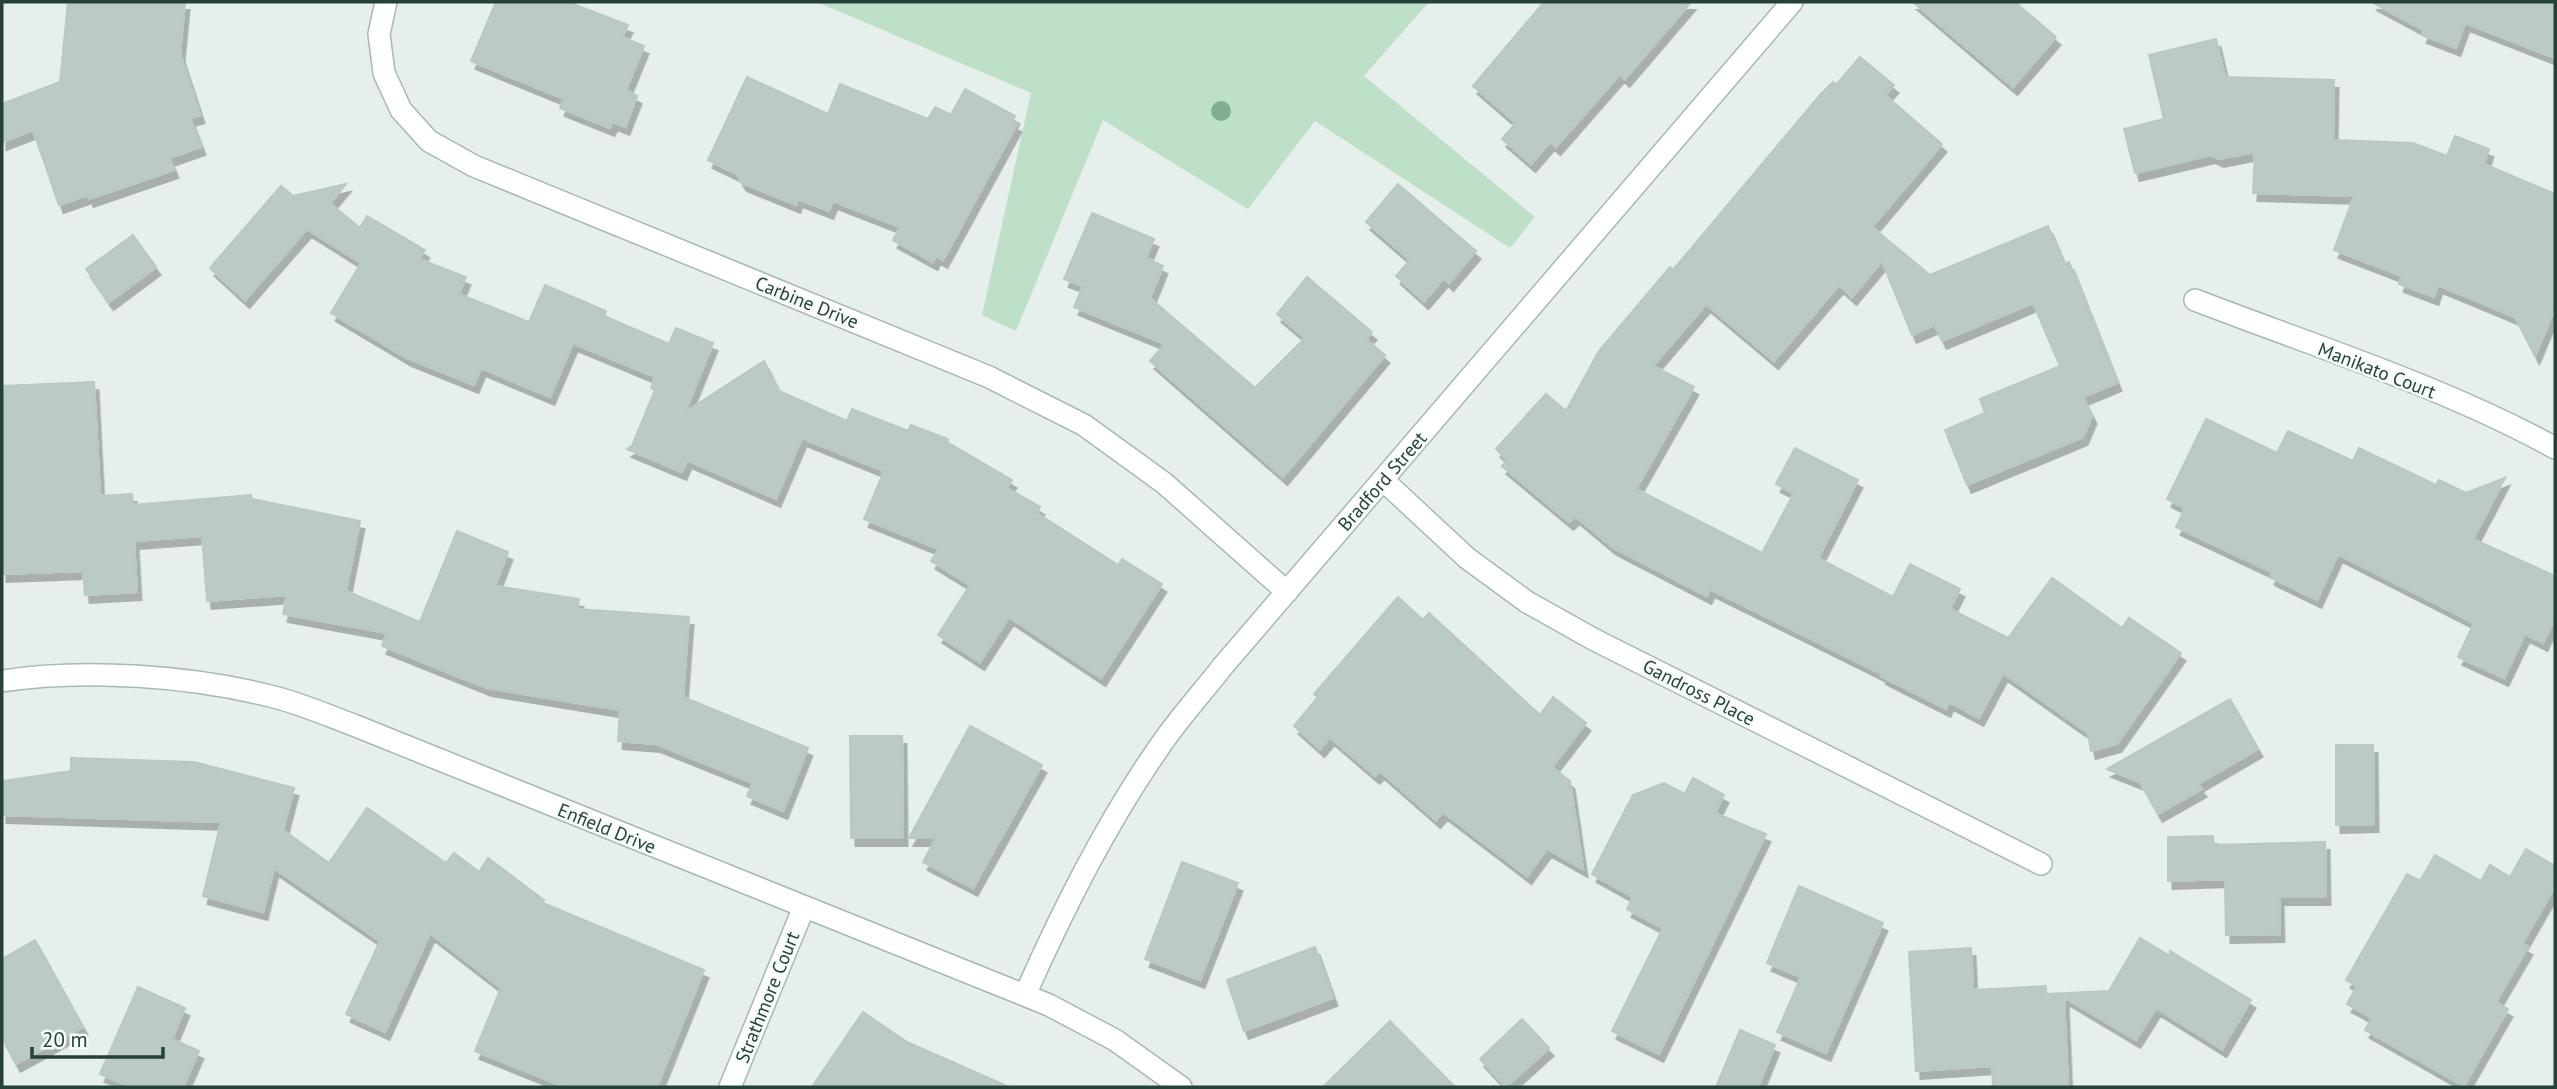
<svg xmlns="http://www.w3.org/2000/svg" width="2557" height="1089" font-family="'PT Sans',sans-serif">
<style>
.green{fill:#bfe0c8}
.building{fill:#bbcac4;stroke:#b8c9c2;stroke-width:2;filter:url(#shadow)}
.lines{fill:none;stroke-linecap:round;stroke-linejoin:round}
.street-casing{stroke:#a8b8b2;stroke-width:24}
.street{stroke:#fff;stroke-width:21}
.tree{fill:#80af93}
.labels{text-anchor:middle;stroke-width:5;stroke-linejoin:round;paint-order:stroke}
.street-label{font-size:19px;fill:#24423a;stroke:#f7fbf9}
</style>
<defs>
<filter id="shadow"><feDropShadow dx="4.5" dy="8" stdDeviation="0" flood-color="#0004"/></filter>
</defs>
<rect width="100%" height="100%" fill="#e6efeb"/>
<path class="green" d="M817,2H1429L1364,76L1535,217L1510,248L1315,121L1248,209L1103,120L1016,331L982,315L1031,93Z"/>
<path class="building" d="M68,2H185L180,54L200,115L190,118L201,147L169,158L174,170L89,199L88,195L59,205L33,130L2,142V104L60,82Z
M496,2H568L628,25L622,37L644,46L626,90L637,96L625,127L613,122L610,128L560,108L564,99L471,61Z
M1544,2H1691L1625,79L1620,74L1556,147L1550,142L1531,164L1502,139L1516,123L1473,86Z
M1913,2H2015L2056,37L2013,87Z
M2372,2H2555V58L2465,23L2456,48L2422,35L2424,30Z
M2216,39L2225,77L2334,80L2333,140L2413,143L2447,156L2455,136L2489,149L2484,164L2555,194V308L2535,356L2515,317L2438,285L2434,297L2399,284L2402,276L2334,250L2354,196L2253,193L2255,152L2219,159L2211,155L2135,173L2124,129L2164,119L2149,55Z
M1860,57L1894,85L1885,95L1942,144L1872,227L1930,275L2048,226L2064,264L2069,262L2117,383L2083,397L2092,416L2083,437L1967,485L1945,430L1985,413L1980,399L2060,366L2033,303L1942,341L1935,325L1912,335L1882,261L1852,297L1839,285L1774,361L1706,304L1653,366L1694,387L1636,489L1762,553L1794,493L1776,484L1795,448L1858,480L1818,558L1893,597L1910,564L1960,589L1950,609L2008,638L2052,578L2122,628L2129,618L2181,653L2117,744L2091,751L2088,733L2003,673L1979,718L1949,702L1946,709L1881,676L1882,674L1710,589L1707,596L1612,547L1575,516L1569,522L1502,466L1507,460L1496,449L1546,394L1566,411L1599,351L1670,267L1673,270L1820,95L1833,82L1836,85Z
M747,77L828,114L840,84L928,119L935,107L951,115L965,89L1015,116L1012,122L1017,124L943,260L936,256L933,262L893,240L900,227L833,201L829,211L798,199L796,205L742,183L737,174L708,160Z
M346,184L330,203L360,228L367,216L425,250L419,259L466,277L459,294L529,322L545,285L606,311L604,316L669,344L676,328L713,343L685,412L764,361L779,391L847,421L852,409L908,431L911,425L948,439L947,442L1012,480L1007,488L1040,507L1037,513L1118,565L1122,559L1162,584L1101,678L1009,617L980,662L938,635L970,585L931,561L939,549L864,519L884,471L802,438L776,499L687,460L682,472L627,449L632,446L655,390L651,388L655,377L573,343L550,397L481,368L474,385L407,358L331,313L361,263L307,229L245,300L210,268L281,186L293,196Z
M1398,184L1476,251L1449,283L1444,278L1424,301L1396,276L1410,260L1366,222Z
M1092,213L1154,239L1146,258L1163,266L1150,298L1255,388L1305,338L1277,314L1307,277L1372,332L1366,339L1385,355L1283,477L1150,361L1165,344L1074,307L1083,286L1064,279Z
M133,235L156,267L109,302L86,269Z
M94,382L100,496L132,494L133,505L251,495L252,499L360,521L346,591L420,622L457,531L508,552L495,586L579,599L577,609L689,617L683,697L808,748L783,811L747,796L753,783L656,744L618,741L620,710L487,688L382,646L387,633L283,614L287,595L207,601L202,536L134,541L137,592L85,595L83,571L2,574V386Z
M2206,419L2277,453L2288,431L2353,461L2359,448L2436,485L2439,480L2466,493L2505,478L2473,539L2555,576V618L2543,643L2525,634L2504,678L2458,657L2474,623L2338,554L2317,600L2270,577L2272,572L2176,527L2185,508L2167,499Z
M1398,597L1423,620L1429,613L1540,715L1553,697L1586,723L1552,767L1570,781L1583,869L1547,849L1527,876L1443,812L1436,820L1380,771L1375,776L1330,737L1320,749L1294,726L1318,697L1314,694Z
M2230,699L2258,749L2198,784L2202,789L2158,814L2140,782L2107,769Z
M970,726L1042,765L973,888L923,862L936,838H909Z
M850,736H902L903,838H851Z
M2336,745H2373L2374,824L2336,825Z
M71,758L194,762L294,788L283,830L329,863L367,808L446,863L454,853L479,872L488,858L544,900L543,903L704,970L657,1087H565L475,1051L501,988L430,933L385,1032L346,1014L380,941L274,868L263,912L203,896L221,822L2,815V781L71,771Z
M1693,778L1724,795L1715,813L1766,834L1659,1054L1612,1031L1663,928L1627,909L1633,897L1592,874L1633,795L1664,783L1685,794Z
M2213,836L2214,845L2325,842L2326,897H2279L2280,934L2226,935L2225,879L2168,881V837Z
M2526,849L2555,866V886L2522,944L2528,947L2496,1002L2508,1009L2464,1086L2365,1030L2372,1018L2347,1004L2357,986L2346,980L2407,874L2420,881L2435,855L2481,881L2490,865L2510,877Z
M1182,862L1238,883L1200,980L1145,959Z
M1799,886L1883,923L1826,1053L1777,1032L1801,977L1767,963Z
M2140,938L2170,956V951L2251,1000L2222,1049L2156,1008L2136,1040L2064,997L2068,1087H1993L1992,1066L1916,1071L1909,952L1971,948L1973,990L2046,986V994L2109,991Z
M35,940L83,1027L16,1064L2,1038V959Z
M1315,947L1333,998L1244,1031L1227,980Z
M138,987L185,1008L172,1039L199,1051L183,1087H131L100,1074Z
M863,1012L907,1042L1009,1087H812Z
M1522,1019L1549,1048L1506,1087L1480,1059Z
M1390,1021L1455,1087H1323Z
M1740,1030L1775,1045L1758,1087H1716Z"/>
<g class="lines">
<defs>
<path id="street" d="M386,2L379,34L384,73L401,110L429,141L474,166L989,377L1084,425L1164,483L1287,592
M2195,300C2314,346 2445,387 2555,448
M1383,480L1467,558L1527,602L1593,639L2041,864
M2,681C84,668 193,676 274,697C302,704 329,716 356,726L1049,1005L1115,1040L1181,1087
M1025,995C1063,909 1106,823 1160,746C1179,718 1202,693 1223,666L1792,2
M730,1087L804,907"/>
</defs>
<use href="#street" class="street-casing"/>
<use href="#street" class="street"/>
</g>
<circle class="tree" cx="1221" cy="111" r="10"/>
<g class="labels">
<g class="street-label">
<text transform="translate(807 302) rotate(22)" y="7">Carbine Drive</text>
<text transform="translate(2377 370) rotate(21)" y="7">Manikato Court</text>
<text transform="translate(1382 481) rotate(-49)" y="7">Bradford Street</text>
<text transform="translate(1699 692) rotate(27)" y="7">Gandross Place</text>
<text transform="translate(607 828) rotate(22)" y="7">Enfield Drive</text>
<text transform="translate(767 997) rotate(-68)" y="7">Strathmore Court</text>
</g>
</g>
<rect width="2557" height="1089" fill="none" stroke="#24423a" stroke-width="7"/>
<path d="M32 1047v10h131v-10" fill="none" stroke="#24423a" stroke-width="3.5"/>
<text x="42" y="1047" font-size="21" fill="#24423a" stroke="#f7fbf9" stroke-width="5" paint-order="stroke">20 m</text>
</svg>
